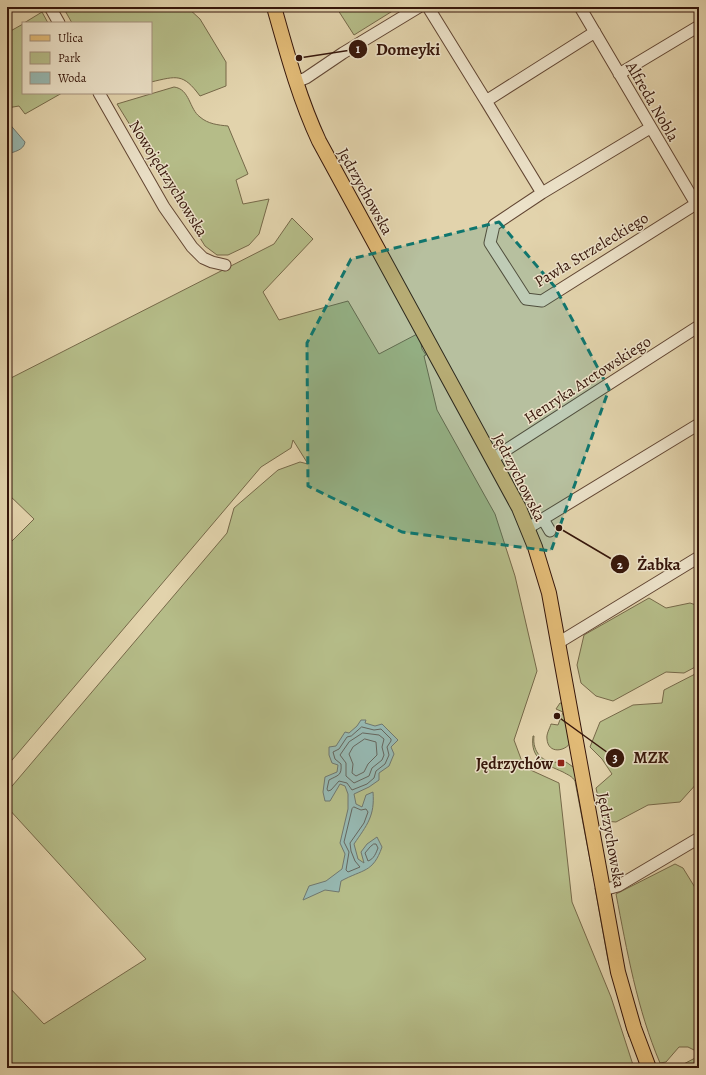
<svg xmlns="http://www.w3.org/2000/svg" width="706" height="1075" font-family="Alegreya,serif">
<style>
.green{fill:#b5bc88;stroke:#766949}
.water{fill:#96b7b0;stroke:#70776e}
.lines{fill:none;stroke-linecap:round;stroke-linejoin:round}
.shore{stroke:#66665d;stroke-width:1}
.minor-casing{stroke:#614532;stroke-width:13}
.major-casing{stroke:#36160a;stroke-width:16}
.minor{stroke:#ece2c9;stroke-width:11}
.major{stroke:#e1ba76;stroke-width:14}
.marked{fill:#0f766e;fill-opacity:0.2;stroke:#0f766e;stroke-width:3;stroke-dasharray:8 5;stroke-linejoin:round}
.poi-dot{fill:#8f2418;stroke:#ece2c9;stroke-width:1.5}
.labels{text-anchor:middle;stroke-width:3;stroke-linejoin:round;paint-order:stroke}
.street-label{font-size:16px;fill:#36160a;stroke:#ece2c9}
.poi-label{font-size:16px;font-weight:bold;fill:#36160a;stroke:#ece2c9;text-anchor:end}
.leader{fill:none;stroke:#36160a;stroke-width:1.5}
.callout-dot{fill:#36160a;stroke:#ece2c9;stroke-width:1.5}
.mark-label{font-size:12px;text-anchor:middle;font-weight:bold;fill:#fff}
.callout-label{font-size:17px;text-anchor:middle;font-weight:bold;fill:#36160a;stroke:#ece2c9;stroke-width:3;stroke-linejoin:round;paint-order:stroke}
</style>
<rect width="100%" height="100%" fill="#e2d3ac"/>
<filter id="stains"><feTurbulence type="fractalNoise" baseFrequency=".005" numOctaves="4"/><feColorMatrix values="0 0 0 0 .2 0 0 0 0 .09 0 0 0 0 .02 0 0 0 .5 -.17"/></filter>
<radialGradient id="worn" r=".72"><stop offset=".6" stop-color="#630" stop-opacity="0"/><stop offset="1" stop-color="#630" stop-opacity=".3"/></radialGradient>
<path class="green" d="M63,7H187L200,19L226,62V86L200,96C183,73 177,76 151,82V23H72Z
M336,7H399L354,35Z
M42,12L48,23H24Z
M23,24V93H62L25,114L19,106L7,108V33Z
M174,87C190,89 189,109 200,117C208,124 218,125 228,126L248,174L236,180L243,204L269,199L259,234L249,245L228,255H217L205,246L117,104Z
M292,218L313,239L263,292L279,320L348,301L379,354L419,333L422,349L426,355L424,356L437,410L495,514L515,576L537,671L514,740L524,767L559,783L572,902L611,997L634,1068H7V985L44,1024L146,959L7,807V792L227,533L234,508L278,470L300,462L308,464L293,440L291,448L261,467L7,766V545H8L34,519L7,493V380L274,244Z
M649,598L666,608L690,603L699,606V665L684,673L666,672L613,701L596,696L581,683L577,665L584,635Z
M699,672V781L680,802L648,805L616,822L603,821L596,788L612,774L602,759L590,747L600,722L633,705L662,703L664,690Z
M560,703H562L571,742C565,752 548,754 547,739C546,734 550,728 551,724L558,725L563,712L556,709Z
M533,736H534C532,752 543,764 559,762L560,764L566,762L576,769L597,876H593L575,781C572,776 568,775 563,772C545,764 530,759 533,736Z
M675,864L683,868L699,894V1048L694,1050L688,1047H679L666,1062L660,1063C637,1009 627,951 616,894Z
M595,888H596L630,1036L629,1037L608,960Z
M699,1056V1068H676Z"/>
<path class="water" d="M7,121L25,142C24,150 14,152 7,154Z
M361,720H366L365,723L375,726L382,724L398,740L391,747L394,754L389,766L379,773V780L369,787L354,794L356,804L362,807L366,795L373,792C375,816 367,825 354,844L358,859L364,863L361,852L367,844L377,837L382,847C373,873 363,869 341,881L339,892L325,890L303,900L309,886L326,881L342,869L345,854L340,843L348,809V794L345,786L340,784L330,801H325L323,792L325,777L337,772L338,765L332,763L329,755V747L336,746L345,732L349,733L357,726Z"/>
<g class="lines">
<path class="shore" d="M362,727L374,730L381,729L391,739V741L387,747L389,755L385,764L376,771L374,778L367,784L352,790L347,783L339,781L331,790L328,791L327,789L329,780C338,775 342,776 341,764L335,759L333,752L339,749L347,737L351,736Z
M363,733L379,735L384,739L382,747L384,755L382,760L372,768L369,776L354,783L346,776V763L340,755L349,742Z
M365,739L376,742L377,755L368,764L364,772L356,776L352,773L353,764L349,754L353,747Z
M354,807L361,810L366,809L368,812L364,823L350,843L351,851L355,861L360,867L348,872L346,870L349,852L344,842L352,809Z
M374,844H376L378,848C376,853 374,859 368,861L365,853L370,847Z"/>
<defs>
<path id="minor" d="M50,7L59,23
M428,7L486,101
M580,7L699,209
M619,74L699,26
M296,82L306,78L343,53L419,7
M99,93L164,207L192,247L203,258L212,262L225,265
M650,128L542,193L494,225L490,243L526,299L542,301L699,202
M542,193L486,101L595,32
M492,459L699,326
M543,519L550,531
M528,528L699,424
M558,643L699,557
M603,890L618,886L699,838"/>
<path id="major" d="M274,7C287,53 299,98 319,141L519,508L535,547L549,593L618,972L634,1028L649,1068"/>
</defs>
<use href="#minor" class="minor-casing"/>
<use href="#major" class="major-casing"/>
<use href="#minor" class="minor"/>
<use href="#major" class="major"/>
</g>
<path class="marked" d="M499,222L555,287L609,389L551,551L402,532L308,486L307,343L351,259Z"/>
<rect class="poi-dot" x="557" y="759" width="8" height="8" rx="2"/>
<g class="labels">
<g class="street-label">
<text transform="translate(653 101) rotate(60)" y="6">Alfreda Nobla</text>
<text transform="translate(169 178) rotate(58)" y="6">Nowojędrzychowska</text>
<text transform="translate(366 191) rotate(61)" y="6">Jędrzychowska</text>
<text transform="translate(591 249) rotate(-31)" y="6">Pawła Strzeleckiego</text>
<text transform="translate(587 379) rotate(-33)" y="6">Henryka Arctowskiego</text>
<text transform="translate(520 477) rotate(63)" y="6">Jędrzychowska</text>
<text transform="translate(612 840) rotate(80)" y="6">Jędrzychowska</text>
</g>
<g class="poi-label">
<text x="553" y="769">Jędrzychów</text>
</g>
</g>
<path class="leader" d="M299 58L358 49M559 528L620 564M557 716L615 758"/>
<g class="callout-dot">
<circle cx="299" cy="58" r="4"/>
<circle cx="559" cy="528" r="4"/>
<circle cx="557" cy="716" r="4"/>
<circle cx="358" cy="49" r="10"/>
<circle cx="620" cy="564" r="10"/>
<circle cx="615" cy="758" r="10"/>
</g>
<g class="mark-label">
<text x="358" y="53">1</text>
<text x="620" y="569">2</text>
<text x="615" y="762">3</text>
</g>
<g class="callout-label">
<text x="408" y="55">Domeyki</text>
<text x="659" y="570">Żabka</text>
<text x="651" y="763">MZK</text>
</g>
<rect width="706" height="1075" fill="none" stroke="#e2d3ac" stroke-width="24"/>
<rect x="8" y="8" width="690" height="1059" fill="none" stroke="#36160a" stroke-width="2"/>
<rect x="12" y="12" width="682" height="1051" fill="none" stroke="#36160a"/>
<rect x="22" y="22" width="130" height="72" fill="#ece2c9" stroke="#a3907d"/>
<rect x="30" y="35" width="20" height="6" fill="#e1ba76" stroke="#a3907d"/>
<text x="58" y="42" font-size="12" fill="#36160a">Ulica</text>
<rect x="30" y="52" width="20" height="12" fill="#b5bc88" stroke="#a3907d"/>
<text x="58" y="62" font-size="12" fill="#36160a">Park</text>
<rect x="30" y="72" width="20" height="12" fill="#96b7b0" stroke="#a3907d"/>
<text x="58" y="82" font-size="12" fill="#36160a">Woda</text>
<rect width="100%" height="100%" filter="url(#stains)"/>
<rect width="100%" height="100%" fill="url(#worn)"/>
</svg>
